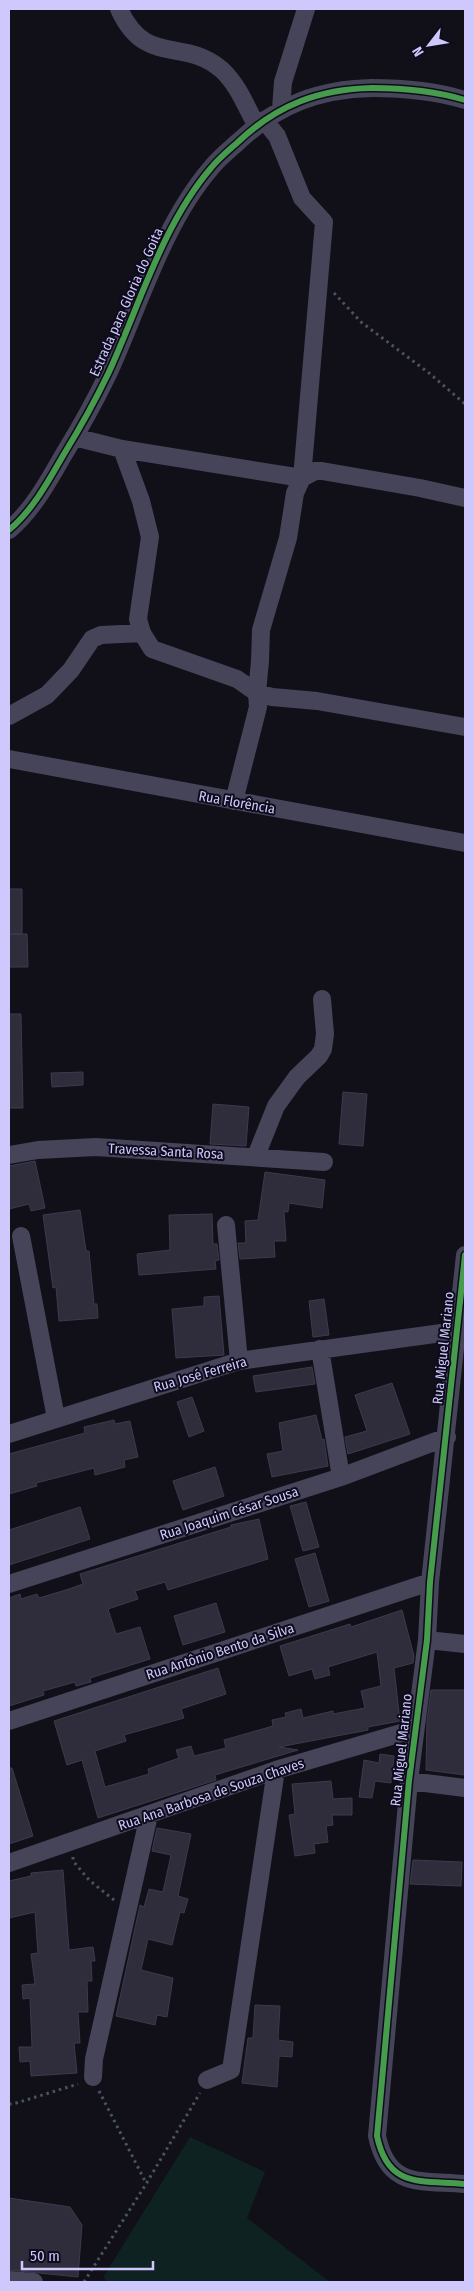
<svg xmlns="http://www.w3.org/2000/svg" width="474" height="2291" font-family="'Fira Sans Condensed',sans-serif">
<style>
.green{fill:#0f2222}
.building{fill:#2f2c3c;stroke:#3c3a4c}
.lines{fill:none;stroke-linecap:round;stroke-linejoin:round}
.path{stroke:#475561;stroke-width:3;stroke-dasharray:2.5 4;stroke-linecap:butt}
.minor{stroke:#454459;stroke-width:18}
.cycleway-casing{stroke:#0e0c1c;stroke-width:9}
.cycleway{stroke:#469c4c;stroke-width:6}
.labels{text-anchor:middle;stroke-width:4;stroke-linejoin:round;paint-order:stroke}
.street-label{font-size:14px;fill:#cec8fd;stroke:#0e0c1c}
</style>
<rect width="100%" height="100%" fill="#111018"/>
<path class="green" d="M190,2137L265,2172L247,2218L330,2282H106L104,2276Z"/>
<path class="building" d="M9,889H22V934H9Z
M9,934H27L28,967H9Z
M9,1014H21L23,1108H9Z
M83,1072V1085L52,1087L51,1073Z
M343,1092L367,1094L363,1146L339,1144Z
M213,1104L249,1107L246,1146L210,1144Z
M35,1161L45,1208L31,1211L29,1204L9,1209V1166Z
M265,1172L325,1180L322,1208L289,1203L288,1212L284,1211L286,1241H274L275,1257L240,1259L238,1243H246L245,1221L258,1220Z
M80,1210L86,1251H89L94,1304H97L98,1318L59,1321L56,1287L53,1288L43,1215Z
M212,1214L213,1244H217L219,1260L215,1261L216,1269L139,1275L137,1254L170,1250L169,1215Z
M219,1296L224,1355L176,1358L172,1309L204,1306V1297Z
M324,1299L329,1335L313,1337L309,1301Z
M312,1367L315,1384L256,1392L253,1376Z
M392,1383L410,1434L348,1454L345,1437L367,1431L355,1395Z
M192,1397L204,1431L189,1437L177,1402Z
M316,1415L322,1440L324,1439L328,1466L272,1477L267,1454L283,1451L279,1423Z
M114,1420L115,1424L130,1421L138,1457L124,1460L125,1467L95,1475L94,1468L36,1483L37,1486L9,1494V1454L85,1433L84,1427Z
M215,1467L224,1496L183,1510L173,1481Z
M306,1502L319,1547L303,1551L290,1506Z
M80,1507L90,1539L9,1565V1530Z
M259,1519L268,1559L168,1590L165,1582L135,1591L138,1599L108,1609L116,1634L140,1627L150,1659L90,1678L91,1682L76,1686L75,1682L43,1691L44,1695L9,1706V1598L20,1594L21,1599L37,1594L39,1598L69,1589L83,1584L80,1574L231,1527V1525Z
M315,1553L329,1601L309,1607L295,1559Z
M216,1603L225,1632L183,1645L174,1616Z
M402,1610L414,1656L413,1663L394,1668L400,1721L368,1727V1730L279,1747L298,1750L215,1775L216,1780L98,1818L82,1760L67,1765L54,1721L218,1668L226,1694L181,1709L184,1718L124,1735L126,1741L95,1751L105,1787L149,1774L148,1769L179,1758L176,1750L191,1746L194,1756L226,1748L224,1740L273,1726L272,1720L286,1717L285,1713L301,1709L303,1718L333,1711V1714L365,1708L361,1691L381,1686L377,1652L328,1667L330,1675L315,1679L312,1669L289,1676L280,1646L350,1624L351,1627Z
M431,1690H465V1775L426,1770L427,1720Z
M380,1754L394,1756L391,1783L375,1781L372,1798L359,1797L364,1760L379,1763Z
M9,1768H12L33,1836L9,1844Z
M331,1781L333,1799L352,1798V1815H332L333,1825L326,1826L328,1842L314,1844L315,1853L295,1856L289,1815L295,1814L292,1784Z
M157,1828L191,1834L178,1896L188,1899L184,1913L180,1912L172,1945L148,1939L141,1970L173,1978L167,2017L157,2015L155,2025L116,2016L140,1905L144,1907L149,1889L163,1892L171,1855L152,1851Z
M413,1860L462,1862L461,1886L410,1884Z
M63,1870L69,1950L93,1947L95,1961H91L92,1981H87L88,2012H78L80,2043H74L77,2073L31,2076L30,2061L20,2062L19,2047H32L30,1998L23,1999L22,1985L35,1984L31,1954L38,1953L35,1912L9,1918V1881L31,1876V1873Z
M255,2005L280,2006L278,2040L293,2042L292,2057L279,2056L277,2087L242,2083L248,2038H253Z
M9,2198L70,2207L82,2225L78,2277L9,2270Z"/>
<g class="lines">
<path class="path" d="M334,293L361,322L429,373L465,404
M73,1857V1861L89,1880L114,1900
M99,2091L146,2183
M9,2104H13L78,2084
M84,2282L146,2184L200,2093"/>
<path class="minor" d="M119,9C146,68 183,36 222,70C238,85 246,106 256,125
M281,109L283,82L306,9
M74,437L122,449L302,478L324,222L302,198L277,136L264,120
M122,449L141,501L150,537L138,619L142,633L152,649L237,679L257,693L258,707L234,801
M465,498L420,488L322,471H315L302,478L295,493L288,538L261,630L260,661L257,693L272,697L317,701L465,727
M9,530C33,510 49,480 64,454C80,428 95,401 108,374C139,307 162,225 211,168C219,158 229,150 238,142C277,105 319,89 372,88C403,88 435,91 465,100
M9,716L47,695L71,670L92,639L101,635L142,633
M9,759L465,843
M9,1155L38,1150L96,1147L324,1162
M256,1156L276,1106L297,1077L319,1056L323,1049L325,1034L322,999
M226,1225L239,1361
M21,1236L56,1418
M465,1255L430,1582L427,1640L409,1781L377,2136C388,2189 421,2180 465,2184
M320,1349L341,1477
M9,1434L239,1361L456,1331
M9,1584L341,1477L447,1437
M427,1640L465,1644
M9,1721L430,1582
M409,1781L465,1788
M9,1863L276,1770L415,1729
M93,2077L94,2059L149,1815
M207,2080L231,2070L276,1770
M9,2280L34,2282"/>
<defs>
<path id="cycleway" d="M9,530C33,510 49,480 64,454C80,428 95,401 108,374C139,307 162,225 211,168C219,158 229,150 238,142C277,105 319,89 372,88C403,88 435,91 465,100
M465,1255L430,1582L427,1640L409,1781L377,2136C388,2189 421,2180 465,2184"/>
</defs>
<use href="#cycleway" class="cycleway-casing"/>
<use href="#cycleway" class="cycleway"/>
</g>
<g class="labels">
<g class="street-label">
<text transform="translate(126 302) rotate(-66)" y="5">Estrada para Gloria do Goita</text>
<text transform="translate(237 802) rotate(10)" y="5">Rua Florência</text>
<text transform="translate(166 1151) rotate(3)" y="5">Travessa Santa Rosa</text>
<text transform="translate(443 1348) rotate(-84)" y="5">Rua Miguel Mariano</text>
<text transform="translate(200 1374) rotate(-16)" y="5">Rua José Ferreira</text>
<text transform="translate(229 1513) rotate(-18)" y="5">Rua Joaquim César Sousa</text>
<text transform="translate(220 1651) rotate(-18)" y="5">Rua Antônio Bento da Silva</text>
<text transform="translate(401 1750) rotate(-84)" y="5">Rua Miguel Mariano</text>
<text transform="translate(211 1794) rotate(-19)" y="5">Rua Ana Barbosa de Souza Chaves</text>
</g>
</g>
<rect width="474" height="2291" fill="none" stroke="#cec8fd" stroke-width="20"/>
<g transform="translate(429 45) rotate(239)" stroke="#0e0c1c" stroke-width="4" paint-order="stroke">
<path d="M0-4L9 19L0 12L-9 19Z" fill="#cec8fd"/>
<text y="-8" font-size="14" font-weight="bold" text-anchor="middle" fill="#cec8fd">N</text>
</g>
<path d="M22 2261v8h131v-8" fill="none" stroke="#cec8fd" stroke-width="2.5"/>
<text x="30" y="2261" font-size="15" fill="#cec8fd" stroke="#0e0c1c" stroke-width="4" paint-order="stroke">50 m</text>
</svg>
